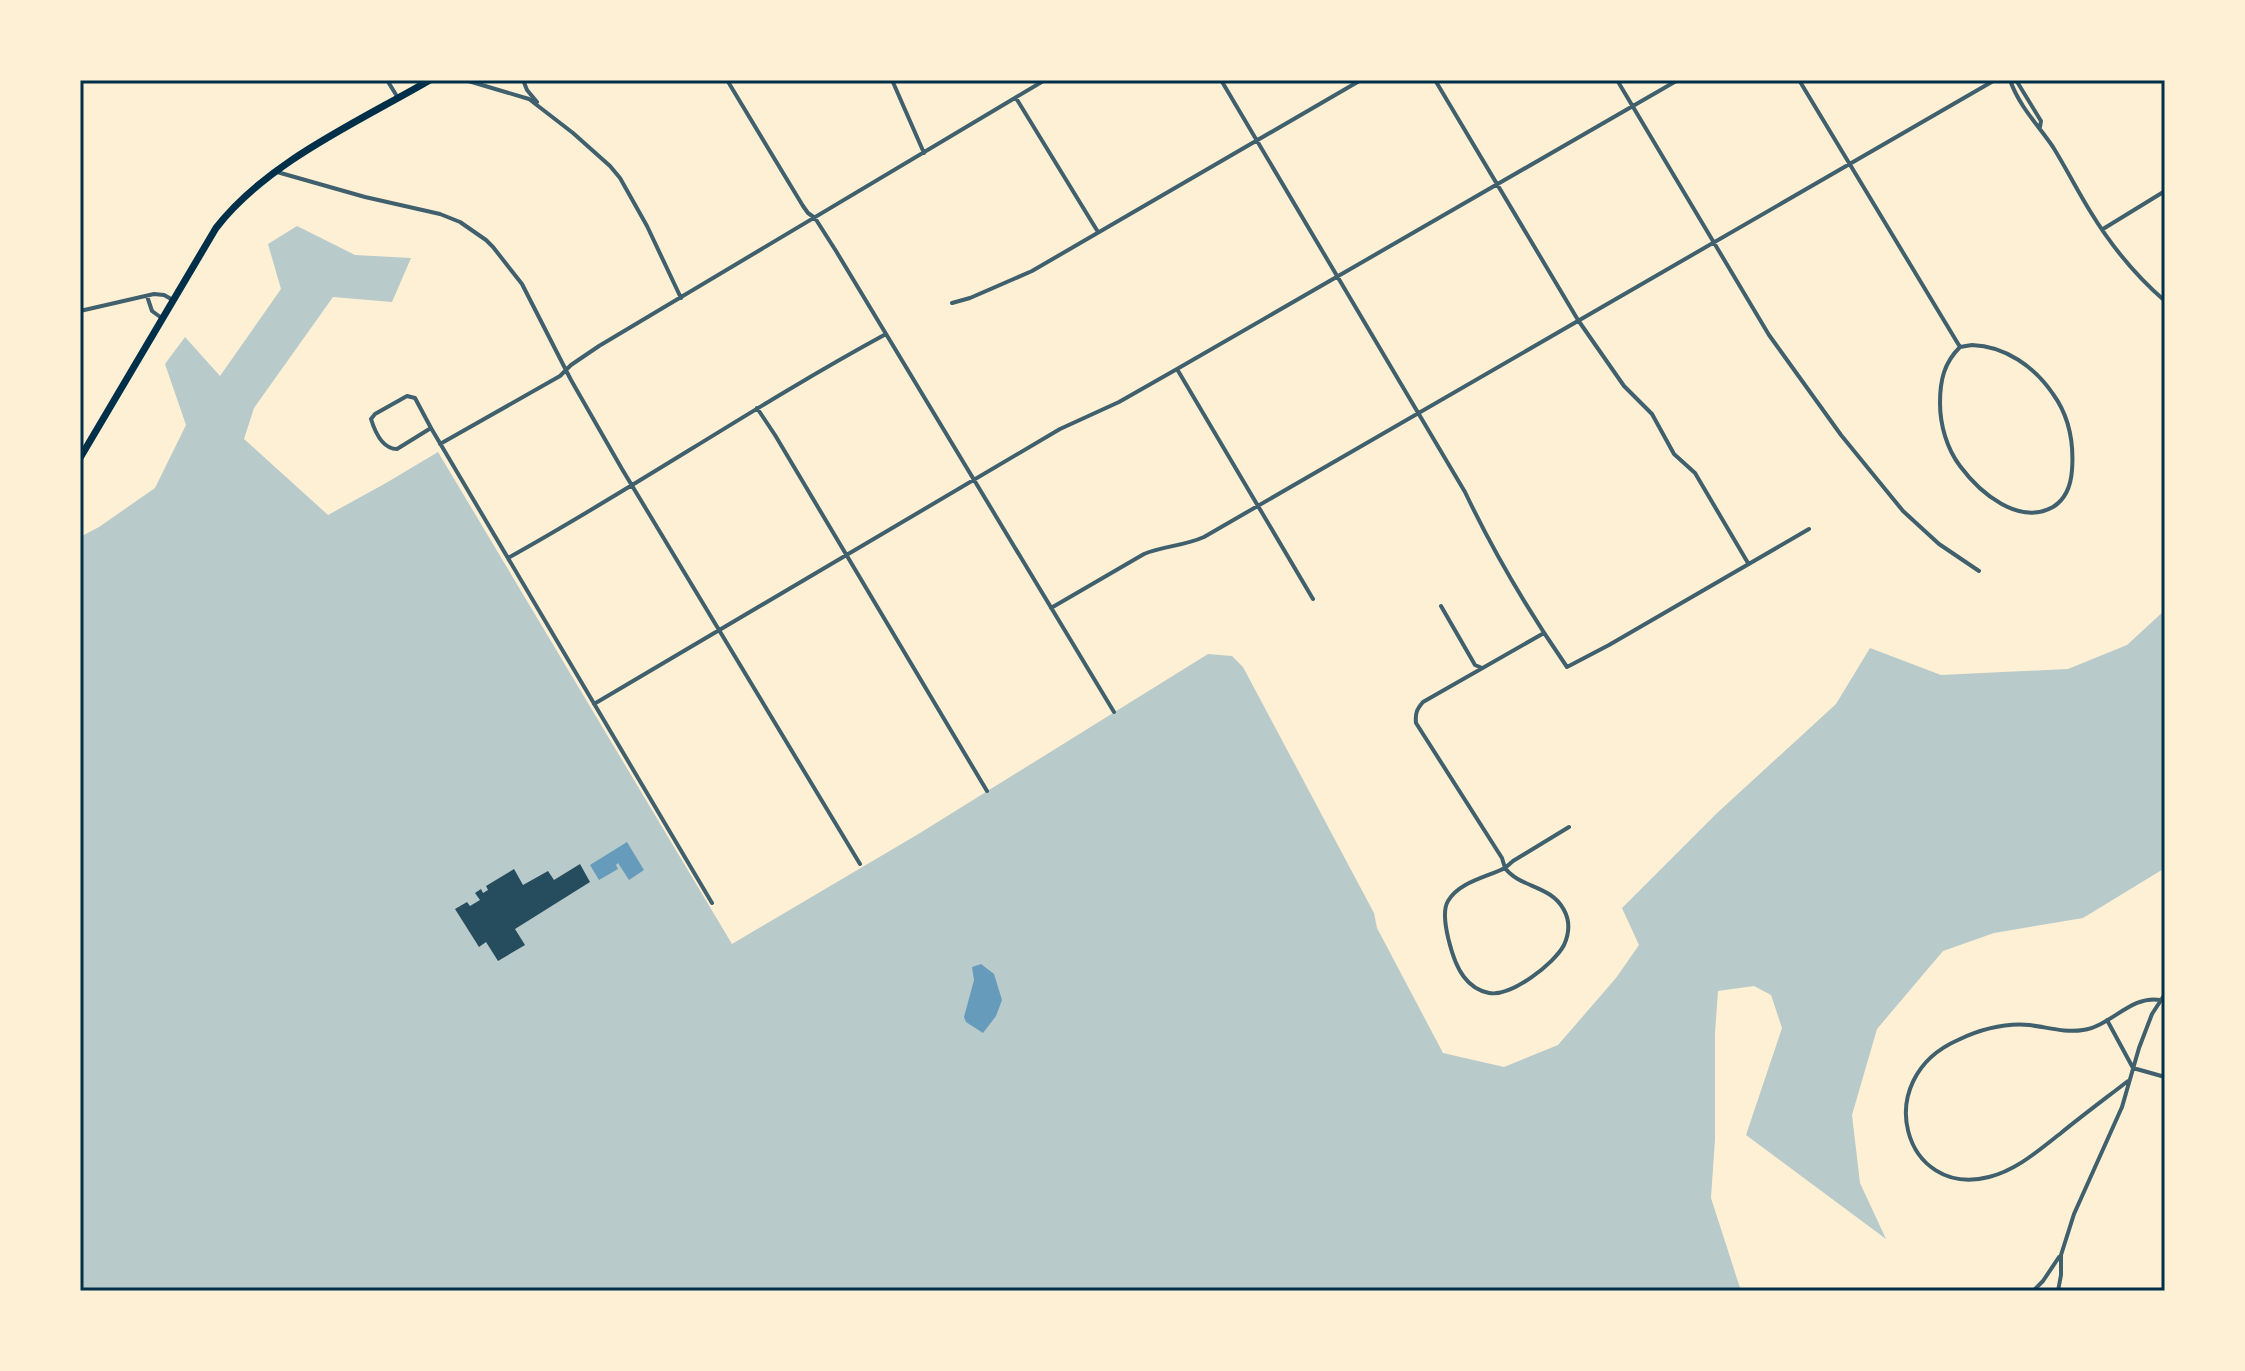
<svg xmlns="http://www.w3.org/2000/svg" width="2245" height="1371" font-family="Montserrat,sans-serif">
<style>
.green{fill:#b9caca}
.water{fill:#669bbc}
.building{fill:#264d5e}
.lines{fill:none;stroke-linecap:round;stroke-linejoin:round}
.minor{stroke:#3f606c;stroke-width:4}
.primary{stroke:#003049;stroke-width:7}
.neatline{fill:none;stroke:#003049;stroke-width:3}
</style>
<rect width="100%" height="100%" fill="#fdf0d5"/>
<path class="green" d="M297,226L355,255L411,258L392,302L333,297L254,408L244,439L328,515L386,483L438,452L732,944L920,833L1208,654L1232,656L1243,667L1374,913L1377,928L1443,1053L1504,1067L1558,1045L1616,978L1639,945L1622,908L1716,814L1836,704L1870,648L1941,675L2068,669L2127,645L2165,610V868L2083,918L1994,933L1943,951L1877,1029L1852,1115L1860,1183L1886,1239L1746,1135L1782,1028L1771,995L1754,986L1718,991L1715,1033V1139L1711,1198L1741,1291H80V537L99,527L155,488L186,425L165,364L185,337L220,376L281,289L268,244Z"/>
<path class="water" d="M627,842L644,870L629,880L618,863L616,865L618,869L599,880L590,865Z
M981,964L994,974L1002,1000L996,1016L983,1033L966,1022L964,1017L974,980L972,967Z"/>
<path class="building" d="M580,864L590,882L515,929L525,945L498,961L486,942L479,947L455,909L467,902L470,906L480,900L475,893L481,889L483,893L488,890L486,886L514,869L523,885L548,871L554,880Z"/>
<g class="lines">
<path class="minor" d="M387,80L398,98
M465,80L529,99L573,133L610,166L620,178L647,226L681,298
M523,80L527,90L537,102
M727,80L803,206L808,213L815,218L836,251L1114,712
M892,80L924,153
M1221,80L1465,492C1494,553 1529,612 1567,667L1609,645L1809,529
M1435,80L1578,320L1624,386L1652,414L1674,454L1695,473L1748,563
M1617,80L1769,335L1841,435L1903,511L1939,544L1979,571
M1799,80L1960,347
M2010,80C2019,106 2038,125 2053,147C2066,168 2077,190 2090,211C2110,244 2136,276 2165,301
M2016,80L2041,121L2040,127
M80,81L81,80
M1016,98L1098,232
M277,172L365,197L440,214L460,222L486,240L493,247L522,284L571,380L622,469L860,864
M2103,229L2165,191
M147,296L152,311L163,319
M952,303L970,298L1032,271L1361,80
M80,311L154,294L164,295L173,300
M1972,345C2005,346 2035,367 2053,394C2069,416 2074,443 2072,470C2071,484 2066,499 2053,507C2019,526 1980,493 1960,466C1947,449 1940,425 1940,403C1940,380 1944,363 1960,347Z
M1177,369L1313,599
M407,396L415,398L431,428L397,449C383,449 375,432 371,419L375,414Z
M757,408L775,435L987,791
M431,428L712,903
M440,444L560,376L571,365L599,346L1045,80
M508,558C636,487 757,404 886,334
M1441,606L1475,665L1482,668
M1051,608L1144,554C1163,546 1184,546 1204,537L1995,80
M1544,633L1423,702C1417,709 1415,713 1416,723L1502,858L1505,868L1513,861L1569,827
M594,704L1060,429L1119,402L1177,369L1678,80
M1505,868C1520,888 1551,885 1564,910C1570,921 1569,934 1564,945C1554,964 1511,997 1489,993C1479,991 1470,985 1464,977C1453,963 1439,916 1448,901C1459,882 1487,877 1505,868Z
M2107,1020L2133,1068L2165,1077
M2128,1081C2106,1098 2083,1115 2061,1133C2039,1150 2017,1170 1989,1177C1904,1199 1869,1079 1958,1040C1979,1030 2005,1023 2029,1025C2047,1027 2065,1033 2083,1030C2111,1026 2131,995 2160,1000
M2033,1291L2043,1281L2059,1257
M2058,1291L2061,1275V1255L2074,1214L2122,1107L2139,1048L2152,1014L2165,994"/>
<path class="primary" d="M80,458L216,228C267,162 358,122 430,80"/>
</g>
<rect width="2245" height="1371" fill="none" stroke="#fdf0d5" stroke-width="164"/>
<rect x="82" y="82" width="2081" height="1207" class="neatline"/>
</svg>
